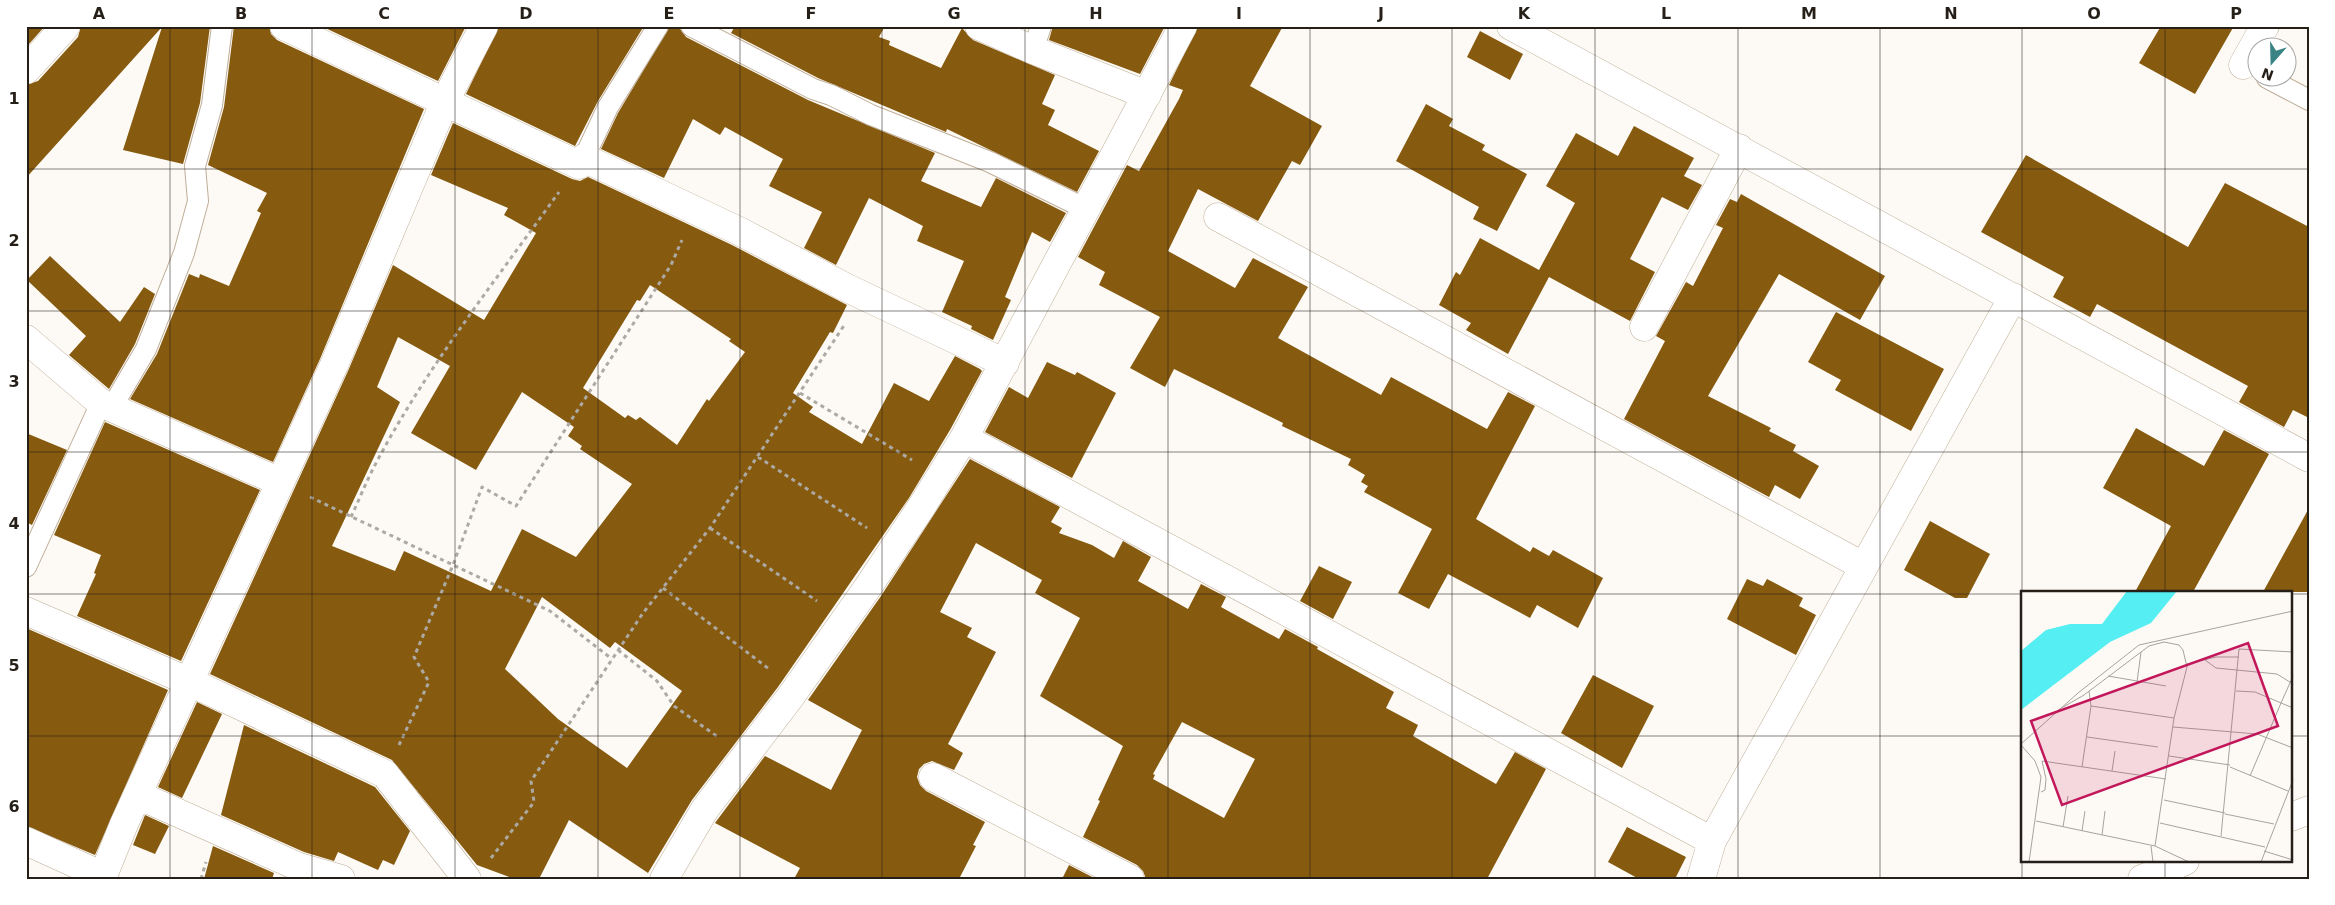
<svg xmlns="http://www.w3.org/2000/svg" width="2335" height="905" font-family="'DejaVu Sans',sans-serif">
<style>
.building{fill:#865a0f;fill-rule:evenodd}
.lines{fill:none;stroke-linecap:round;stroke-linejoin:round}
.lane-casing{stroke:#bfaf9a;stroke-width:22}
.street-casing{stroke:#bfaf9a;stroke-width:29}
.path{stroke:#ada9a3;stroke-width:3;stroke-dasharray:4 4;stroke-linecap:butt}
.lane{stroke:#fff;stroke-width:20}
.street{stroke:#fff;stroke-width:28}
.grid{fill:none;stroke:#251f18;stroke-width:1;stroke-opacity:0.55}
.inset-road{fill:none;stroke:#a7a29d;stroke-width:1}
.view{fill:#c2185b;fill-opacity:0.15;stroke:#c2185b;stroke-width:2.5}
.inset-edge{fill:none;stroke:#251f18;stroke-width:2.5}
.neatline{fill:none;stroke:#251f18;stroke-width:2}
.grid-label{font-size:16px;text-anchor:middle;font-weight:bold;fill:#251f18}
</style>
<rect width="100%" height="100%" fill="#fdfaf5"/>
<path class="building" d="M26,26H45L29,44L26,41Z
M81,26H210L200,103L183,164L123,150L162,27L26,178V85L38,81L78,37Z
M234,26H269L271,34L277,40L424,109L320,359L273,462L130,399L157,354L189,274L199,278L200,274L229,286L261,213L257,211L267,193L208,165L224,107Z
M321,26H466L438,81Z
M499,26H644L598,101L575,146L466,94Z
M670,26H678L686,37L808,100L935,153L921,181L981,207L996,178L1066,213L1050,242L1032,232L1005,297L1011,300L993,340L971,329L972,326L942,312L964,261L917,241L923,226L869,198L836,265L804,248L822,212L769,186L783,159L725,127L720,135L693,119L664,178L601,149L618,113Z
M735,26H885L879,37L890,41L889,45L941,68L962,28L973,40L1055,75L1042,104L1055,110L1048,125L1099,151L1077,192L947,129L946,132L818,78L731,33Z
M1053,26H1159L1164,28L1140,74L1049,40Z
M1198,26H1283L1250,86L1322,126L1300,165L1292,161L1258,221L1198,189L1168,251L1235,288L1253,258L1308,287L1278,338L1381,395L1391,377L1487,429L1508,392L1535,406L1476,519L1530,552L1533,547L1549,556L1553,550L1603,578L1578,628L1537,605L1530,618L1448,574L1429,609L1398,593L1432,529L1364,492L1368,486L1361,482L1365,475L1348,465L1351,459L1282,426L1283,423L1174,369L1165,387L1130,368L1160,317L1099,285L1105,272L1078,257L1127,165L1139,171L1179,99L1183,90L1169,85Z
M2161,26H2234L2195,94L2139,63Z
M1480,31L1523,54L1510,80L1467,57Z
M1426,104L1453,119L1449,126L1485,145L1482,150L1527,174L1497,231L1473,219L1479,207L1396,161Z
M453,123L572,179L580,181L588,177L732,245L847,305L833,333L830,332L793,393L813,407L809,412L862,444L894,383L929,401L955,356L980,369L982,371L950,430L909,498L778,687L692,800L648,873L569,820L539,879H515L477,865L392,760L210,674L348,371L393,265L484,320L536,233L504,215L508,208L431,175ZM650,285L731,339L729,341L745,352L709,401L707,399L677,445L640,417L636,420L628,415L625,418L583,388L637,300L640,301ZM398,337L450,366L411,433L476,470L522,392L574,427L568,436L582,446L580,449L632,484L576,557L522,529L491,591L404,551L395,571L332,546L400,402L377,387ZM542,597L610,648L615,642L682,691L627,768L558,719L505,669Z
M1634,126L1694,158L1684,176L1702,185L1688,210L1662,197L1630,259L1655,272L1630,321L1549,277L1508,354L1466,330L1471,323L1439,305L1456,272L1460,275L1480,238L1539,270L1575,203L1546,186L1576,133L1618,156Z
M2026,155L2188,247L2225,183L2309,227V418L2293,410L2284,427L2239,402L2248,386L2097,304L2090,317L2053,297L2064,277L1981,232Z
M1741,194L1885,276L1860,320L1779,274L1708,396L1771,428L1769,431L1796,445L1793,451L1819,466L1800,499L1775,485L1769,497L1624,419L1665,341L1656,336L1686,282L1693,286L1723,228L1716,225L1730,199L1737,202Z
M50,256L120,322L144,287L155,294L135,344L109,389L69,355L86,336L27,280Z
M1836,312L1944,369L1911,431L1835,390L1841,380L1808,362Z
M1047,362L1075,375L1077,372L1116,393L1072,478L985,432L1009,387L1028,398Z
M105,422L260,490L181,661L77,616L96,574L94,573L101,555L54,535Z
M2136,428L2204,466L2224,430L2269,454L2193,592H2135L2171,526L2103,488Z
M26,433L67,450L32,525L26,522Z
M970,459L1060,507L1051,522L1062,528L1059,533L1092,545L1114,558L1123,541L1151,557L1138,581L1188,609L1201,584L1226,597L1221,607L1279,639L1285,629L1318,647L1317,649L1394,692L1386,708L1418,725L1413,736L1496,784L1515,752L1546,769L1487,879H1146L1143,871L1137,865L1083,837L1100,801L1098,800L1123,746L1040,696L1080,618L1035,593L1042,580L976,543L940,612L972,628L967,637L996,652L948,744L963,753L954,770L932,761L924,764L919,769L917,777L920,785L926,791L985,822L973,845L976,846L959,879H794L800,868L715,823L765,756L831,790L862,730L808,700L881,596ZM1182,722L1255,759L1224,818L1153,779L1155,775L1153,774Z
M2309,508V592H2263Z
M1930,521L1990,554L1967,598H1955L1904,570Z
M1319,566L1352,582L1333,619L1300,601Z
M1747,579L1763,586L1767,579L1803,598L1799,606L1816,615L1796,655L1727,619Z
M26,628L168,690L95,855L26,826Z
M1593,675L1654,706L1622,768L1561,733Z
M197,702L222,714L182,798L158,787Z
M244,725L375,787L410,831L394,865L383,860L378,870L338,852L334,861L304,852L221,815Z
M145,815L169,826L155,854L133,845Z
M1627,827L1686,857L1675,879H1639L1608,862Z
M213,846L274,873L272,879H204Z
M1069,865L1096,879H1062Z"/>
<g class="lines">
<defs>
<path id="lane" d="M691,26L813,89L831,95L871,115L990,162L1086,209
M1033,50L1041,26
M2267,78L2309,100
M584,158L608,107L658,26
M112,407L146,349L184,253L198,201L195,166L212,105L222,26
M26,567L101,403"/>
<path id="street" d="M284,26L579,165L584,158L739,231L845,287L1005,363
M979,26L1033,50L1147,95
M1511,26L2309,458
M2243,65L2265,26
M26,70L66,26
M1218,217L1863,566
M1644,327L1739,148
M26,339L101,403L280,482
M964,438L1712,841
M26,611L190,682L385,774L467,879
M933,777L1130,879
M138,795L299,867L341,879
M2291,817L2309,810
M26,841L103,876L124,824L334,365L445,101L484,26
M664,879L705,809L791,696L868,587L922,506L964,438L1183,26
M1701,879L1712,841L2013,297
M2142,879L2185,861"/>
</defs>
<use href="#lane" class="lane-casing"/>
<use href="#street" class="street-casing"/>
<path class="path" d="M800,393L912,460
M758,457L867,528
M310,497L550,611L612,659
M351,517C359,500 366,482 375,465C426,368 496,280 559,192
M710,528L817,601
M663,588L769,669
M618,650L657,681L674,706L718,737
M399,745L429,682L414,657L453,565L482,487L516,506L671,265L682,240
M491,858L534,802L531,781L643,613L710,528L845,324
M201,879L206,862"/>
<use href="#lane" class="lane"/>
<use href="#street" class="street"/>
</g>
<path class="grid" d="M170,26V879M312,26V879M455,26V879M598,26V879M740,26V879M882,26V879M1025,26V879M1168,26V879M1310,26V879M1452,26V879M1595,26V879M1738,26V879M1880,26V879M2022,26V592M2165,26V592M26,169H2309M26,311H2309M26,452H2309M2022,592V861M26,594H2022M2291,594H2309M26,736H2022M2291,736H2309M2022,861V879M2165,861V879"/>
<g transform="translate(2021 591)">
<rect width="271" height="271" fill="#fdfaf5"/>
<path d="M106,0H156L130,32L89,51L0,119V60L25,39L49,33H81Z" fill="#55eef2"/>
<path class="inset-road" d="M184,69L195,77L256,83L272,93M166,73L195,66H218M87,85L145,95M116,91L120,61M215,100L234,101L272,117M260,112L272,85M70,115L153,127M37,119L63,104L128,55L143,51L158,54L162,59L166,76L153,127L134,255M152,136L236,143L272,157M66,146L137,156M0,153L57,102L118,54L272,20M0,154L14,170L20,186L8,271M148,165L209,174M61,176L70,115L68,100M209,176L267,200M91,180L94,160M229,185L260,112M20,201L24,199L25,188L21,170L145,188M143,209L204,222M204,223L253,233M15,230L134,255L168,271M139,232L244,256M42,236L47,205M61,240L64,220M81,244L84,220M200,245L218,58L272,61M130,255L132,271M243,260L272,269M240,271L272,189"/>
<path class="view" d="M227,52L257,135L41,214L10,130Z"/>
<rect width="271" height="271" class="inset-edge"/>
</g>
<rect width="2335" height="905" fill="none" stroke="#ffffff" stroke-width="55"/>
<g transform="translate(2272 62) rotate(200)"><circle r="24" fill="#ffffff" stroke="#a8a5a3"/>
<path d="M0-4L9 19L0 12L-9 19Z" fill="#3a8385"/>
<text y="-8" font-size="14" font-weight="bold" text-anchor="middle" fill="#251f18">N</text>
</g>
<rect x="28" y="28" width="2280" height="850" class="neatline"/>
<g class="grid-label">
<text x="99" y="19">A</text>
<text x="241" y="19">B</text>
<text x="384" y="19">C</text>
<text x="526" y="19">D</text>
<text x="669" y="19">E</text>
<text x="811" y="19">F</text>
<text x="954" y="19">G</text>
<text x="1096" y="19">H</text>
<text x="1239" y="19">I</text>
<text x="1381" y="19">J</text>
<text x="1524" y="19">K</text>
<text x="1666" y="19">L</text>
<text x="1809" y="19">M</text>
<text x="1951" y="19">N</text>
<text x="2094" y="19">O</text>
<text x="2236" y="19">P</text>
<text x="14" y="104">1</text>
<text x="14" y="246">2</text>
<text x="14" y="387">3</text>
<text x="14" y="529">4</text>
<text x="14" y="671">5</text>
<text x="14" y="812">6</text>
</g>
</svg>
